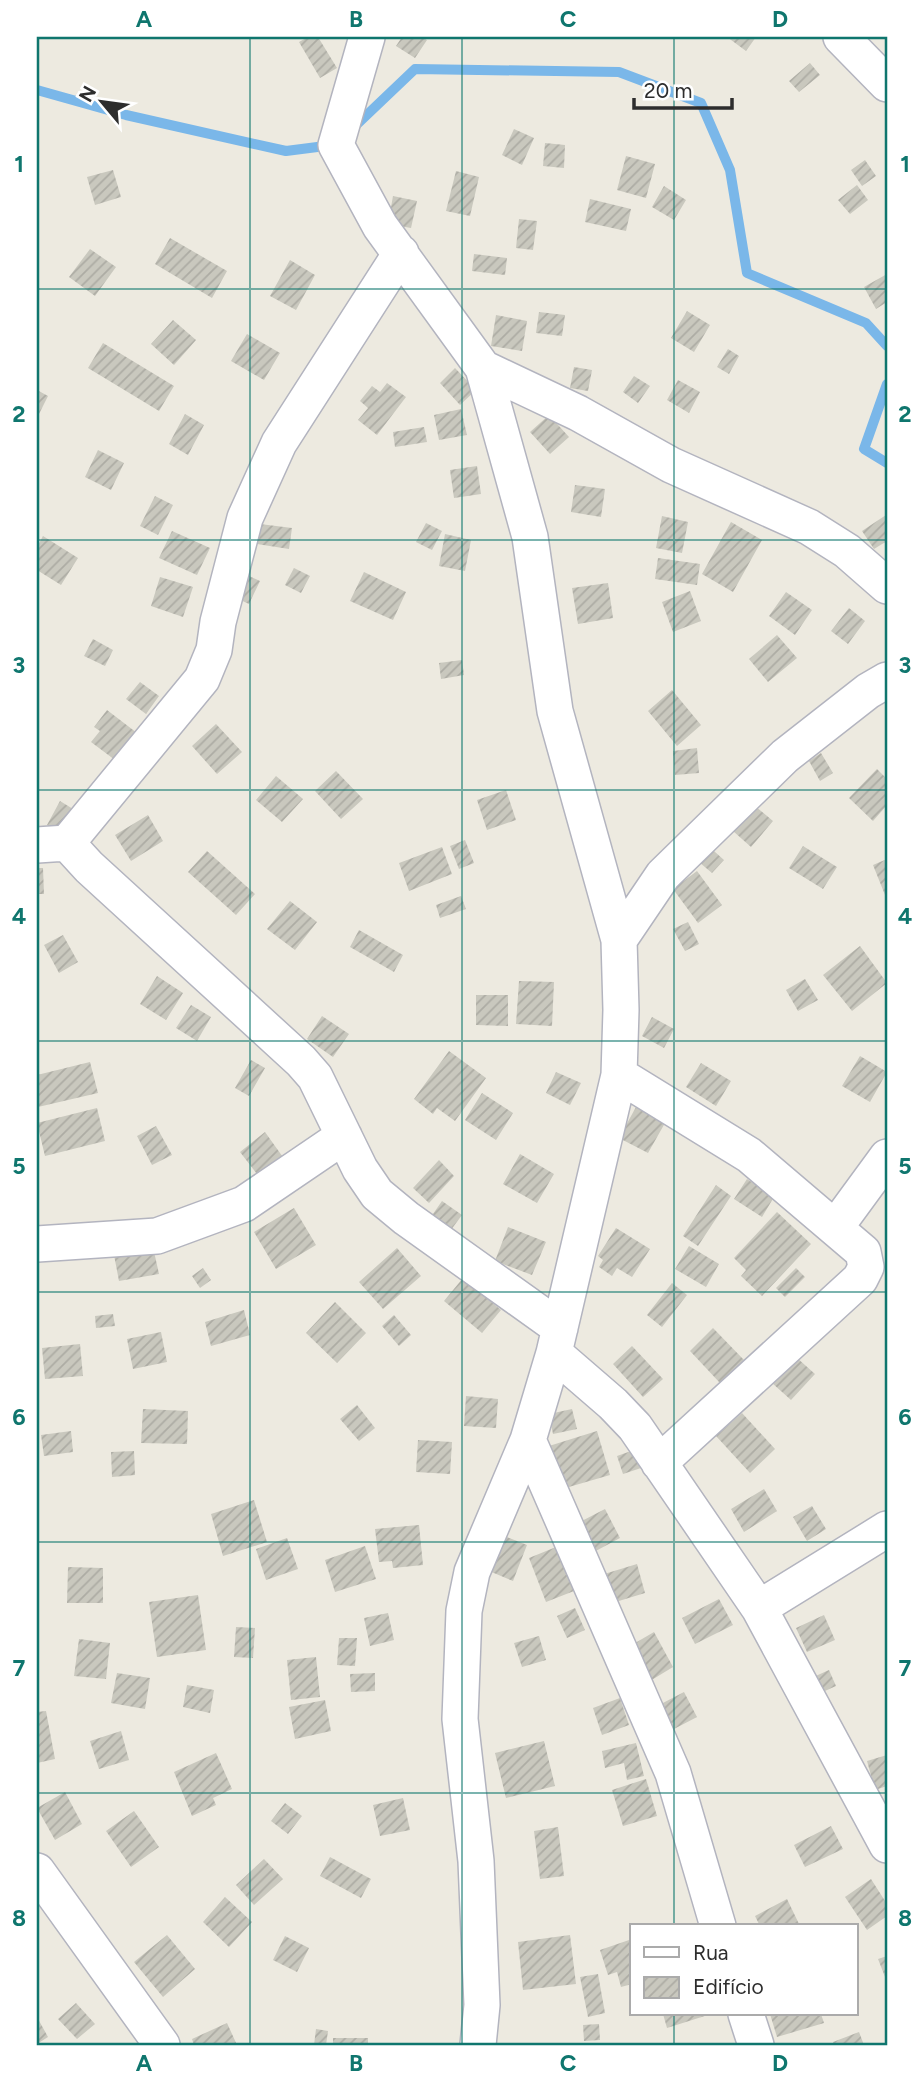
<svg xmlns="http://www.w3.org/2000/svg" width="924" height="2082" font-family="Figtree,sans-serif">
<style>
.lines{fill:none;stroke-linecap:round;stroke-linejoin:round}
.stream{stroke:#7ab7e9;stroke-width:10}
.building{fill:url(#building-hatch)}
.minor-casing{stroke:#b3b4bf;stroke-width:38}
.minor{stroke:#fff;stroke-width:35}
.grid{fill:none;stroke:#0f766e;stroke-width:2;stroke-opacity:0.55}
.neatline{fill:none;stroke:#0f766e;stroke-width:2.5}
.grid-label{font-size:23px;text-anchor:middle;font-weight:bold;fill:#0f766e}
</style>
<defs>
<pattern id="building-hatch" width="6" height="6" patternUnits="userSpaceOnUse" patternTransform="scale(1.75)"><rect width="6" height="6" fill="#c9c8be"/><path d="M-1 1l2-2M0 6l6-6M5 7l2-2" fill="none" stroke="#adaca4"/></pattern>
</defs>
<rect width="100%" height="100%" fill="#edeae0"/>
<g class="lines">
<path class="stream" d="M37,90L126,115L286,151L333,145
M352,129L415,69L619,72L701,103L730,170L747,273L866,323L887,346
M887,384L864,449L887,463"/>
</g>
<path class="building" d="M308,37H318L337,68L320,78L299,42Z
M402,37H422L427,40L415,58L396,46Z
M727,37H756L746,51Z
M810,63L820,75L799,92L789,81Z
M514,129L534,138L522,165L502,155Z
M545,143L565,145L564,168L543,166Z
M626,156L655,164L646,198L617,190Z
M865,160L876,176L862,186L851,170Z
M113,170L121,197L95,205L87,177Z
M456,171L479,177L470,216L446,211Z
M857,185L868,200L850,214L838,200Z
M664,186L686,200L674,220L652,207Z
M393,196L417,201L411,228L388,224Z
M590,199L631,209L626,231L585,222Z
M519,219L537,221L533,250L516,248Z
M170,238L227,271L212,298L155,264Z
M90,249L116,267L95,296L69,277Z
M474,254L507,258L505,275L472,271Z
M290,260L315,275L296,310L270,296Z
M887,274V302L876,309L864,287Z
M687,311L710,325L694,352L671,338Z
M539,312L565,315L562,336L536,333Z
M496,315L527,321L522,351L491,346Z
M173,320L196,340L174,365L151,344Z
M247,334L280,353L264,380L231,361Z
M103,343L174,386L159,411L88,368Z
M728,349L739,356L729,374L717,367Z
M574,367L592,370L588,391L570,388Z
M455,368L476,390L460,405L440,383Z
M634,376L650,386L638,403L623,392Z
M678,380L700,392L689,413L667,400Z
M387,383L406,397L377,435L358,420L368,408L360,401L372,386L380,392Z
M37,390L48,396L37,418Z
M461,409L467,435L439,440L434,415Z
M185,414L204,425L188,455L169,444Z
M549,415L569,437L550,454L530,432Z
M424,427L427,442L395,447L393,432Z
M98,450L124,463L111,490L85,477Z
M477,466L481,494L454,498L450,470Z
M575,485L605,489L601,517L571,512Z
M155,496L173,505L158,535L140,526Z
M886,515L887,541L874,549L862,531Z
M662,516L688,522L682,553L656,548Z
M731,522L762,540L733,592L702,574Z
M426,523L442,531L432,550L416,542Z
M260,524L292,528L289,549L257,544Z
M172,531L210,548L197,575L159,558Z
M445,534L471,540L465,571L439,566Z
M43,536L78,558L61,585L37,570V547Z
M658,558L700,564L697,585L655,579Z
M294,568L310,576L301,593L285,585Z
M364,572L406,592L393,620L350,601Z
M245,574L260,581L249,604L234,597Z
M160,577L193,587L183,617L151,606Z
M608,583L613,618L578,624L572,588Z
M690,591L701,621L673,632L662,602Z
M786,592L812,610L795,635L769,616Z
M849,608L865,621L848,644L831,631Z
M777,635L797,658L768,682L749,659Z
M93,639L113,650L105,666L84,656Z
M462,660L464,675L441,679L439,663Z
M140,682L159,696L146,714L126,699Z
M672,690L701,725L677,746L648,711Z
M107,710L137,733L115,760L91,742L100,731L94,727Z
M216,724L242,752L217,774L192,746Z
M697,748L699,773L675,775L673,751Z
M821,753L833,773L820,781L809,761Z
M877,769L887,779V805L873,821L849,798Z
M336,771L363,799L341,819L315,791Z
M276,776L303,799L282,822L256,800Z
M506,790L516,820L487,830L477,800Z
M60,801L73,809L59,832L47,825Z
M755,806L773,821L751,847L733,831Z
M148,815L163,841L131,861L115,835Z
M465,840L474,863L459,869L450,846Z
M705,843L724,860L712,873L693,857Z
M803,846L837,867L823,889L789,868Z
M442,847L452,874L409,891L399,863Z
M207,851L255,894L236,915L188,872Z
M887,859V900L873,865Z
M37,868H43L44,894H37Z
M697,871L722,905L698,923L673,889Z
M461,896L466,909L440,918L436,905Z
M290,901L317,922L295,950L267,929Z
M688,922L699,944L685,951L673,929Z
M359,930L403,955L394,972L350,947Z
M63,935L78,962L59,973L44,945Z
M860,946L887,983L852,1011L823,975Z
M157,976L183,993L166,1020L140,1004Z
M805,979L818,1000L798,1011L786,990Z
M519,981L554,982L552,1026L516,1024Z
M476,995H508V1026L476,1025Z
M191,1005L211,1017L197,1041L176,1028Z
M322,1016L349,1034L333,1057L307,1039Z
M652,1017L674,1029L664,1048L642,1036Z
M449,1051L486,1078L455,1121L437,1108L433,1114L414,1099Z
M860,1056L887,1072L870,1102L842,1086Z
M251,1060L265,1068L249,1096L235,1088Z
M90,1062L98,1093L38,1107L37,1075Z
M701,1063L731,1081L716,1106L686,1087Z
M556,1072L581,1083L570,1105L546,1093Z
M482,1093L513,1113L496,1140L465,1120Z
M636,1107L665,1123L648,1153L619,1138Z
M97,1108L105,1141L45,1156L37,1123Z
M156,1126L172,1155L152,1165L137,1136Z
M265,1132L285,1160L260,1178L240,1152Z
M520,1154L554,1174L537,1203L503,1184Z
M439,1160L454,1176L429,1203L413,1188Z
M747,1179L774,1197L762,1217L734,1199Z
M716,1185L731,1196L698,1246L683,1236Z
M442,1201L462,1215L445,1238L426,1224Z
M294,1208L316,1245L276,1269L254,1232Z
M777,1212L811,1244L762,1296L741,1276L746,1270L734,1258Z
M508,1227L546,1242L532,1275L495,1261Z
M616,1228L650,1249L632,1277L617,1268L612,1276L599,1267L603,1260L598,1256Z
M689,1246L719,1264L706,1287L675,1269Z
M153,1247L159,1274L119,1281L114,1255Z
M397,1248L421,1276L383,1309L359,1282Z
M203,1268L211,1280L200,1288L192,1276Z
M796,1268L805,1277L785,1297L776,1288Z
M463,1278L501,1310L482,1333L444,1301Z
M672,1283L687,1295L662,1327L647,1315Z
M335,1302L366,1333L337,1363L306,1333Z
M244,1310L250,1335L211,1346L205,1322Z
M113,1314L115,1326L96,1328L95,1316Z
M394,1315L411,1335L399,1346L382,1326Z
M713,1328L744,1360L720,1383L690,1351Z
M161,1332L167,1362L133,1369L127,1339Z
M80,1344L83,1376L45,1379L42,1348Z
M632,1346L663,1379L643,1397L613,1364Z
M796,1357L815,1374L791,1400L772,1383Z
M466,1396L498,1399L496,1428L464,1426Z
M357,1405L375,1428L359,1441L340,1419Z
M143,1409L188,1411L187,1444L141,1443Z
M572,1409L577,1429L553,1434L549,1414Z
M742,1413L775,1449L750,1473L716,1436Z
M71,1431L73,1452L44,1456L41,1435Z
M597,1431L610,1475L562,1489L549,1446Z
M418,1440L452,1442L450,1474L416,1472Z
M634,1450L641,1468L623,1474L617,1456Z
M134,1451L135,1475L112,1477L111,1452Z
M764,1489L777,1511L744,1532L731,1509Z
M254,1500L267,1542L223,1556L211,1514Z
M812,1506L826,1529L807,1541L793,1517Z
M605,1509L620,1538L592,1553L576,1524Z
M419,1525L423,1565L393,1568L392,1561L379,1562L375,1529Z
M497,1533L527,1545L513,1581L482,1568Z
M287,1538L298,1569L266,1580L256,1549Z
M365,1546L376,1579L335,1592L325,1560Z
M556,1547L574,1591L546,1602L529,1558Z
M637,1564L645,1593L609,1604L601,1575Z
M68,1567L103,1568V1603H67Z
M198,1595L206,1650L157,1657L149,1602Z
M719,1599L733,1625L695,1644L682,1618Z
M575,1608L585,1630L567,1638L557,1616Z
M388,1613L394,1640L370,1646L364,1618Z
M824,1615L835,1640L807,1652L796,1628Z
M236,1627L255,1628L253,1658L234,1657Z
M654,1632L673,1667L650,1681L630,1646Z
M539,1636L546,1660L522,1667L514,1643Z
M339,1638H357L355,1666L337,1665Z
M79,1639L110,1643L106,1679L74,1676Z
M316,1657L320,1697L291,1700L287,1660Z
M829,1670L836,1686L816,1695L809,1679Z
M117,1673L150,1678L145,1709L111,1703Z
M375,1673V1691L351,1692L350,1674Z
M187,1685L214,1690L210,1713L183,1707Z
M684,1692L697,1717L674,1729L661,1704Z
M620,1698L629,1725L602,1735L593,1708Z
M325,1700L331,1731L295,1739L289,1707Z
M46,1711L55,1759L37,1763V1712Z
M121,1731L129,1760L99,1769L90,1741Z
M544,1741L555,1786L506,1798L495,1753Z
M636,1743L644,1776L627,1780L624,1763L605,1768L602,1751Z
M216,1753L232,1789L213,1798L216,1805L192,1816L174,1772Z
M887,1755V1786L875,1790L867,1761Z
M646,1779L657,1816L623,1826L612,1790Z
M65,1792L82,1824L55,1840L37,1808Z
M403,1798L410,1830L380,1836L373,1805Z
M285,1803L302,1816L288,1834L271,1821Z
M134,1811L159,1847L131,1867L106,1831Z
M831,1826L843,1849L805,1867L794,1845Z
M558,1827L564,1876L540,1879L534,1831Z
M330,1857L371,1879L361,1898L320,1876Z
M264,1859L283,1879L254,1905L236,1885Z
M871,1879L887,1904V1916L867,1930L845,1897Z
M225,1897L252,1922L229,1947L203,1922Z
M787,1899L800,1926H760L755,1916Z
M167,1935L195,1969L163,1997L134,1962Z
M570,1935L576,1984L523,1990L518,1942Z
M285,1936L309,1948L297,1972L273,1960Z
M632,1939V1984L621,1987L617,1972L608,1975L600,1950Z
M887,1956V1982L878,1959Z
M598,1974L605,2013L588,2017L580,1977Z
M76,2003L95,2024L77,2039L58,2019Z
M663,2014H711L667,2028Z
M770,2014H821L824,2023L777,2037Z
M37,2017L48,2037L37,2044Z
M227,2023L237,2045H194L192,2039Z
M599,2024L600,2040L584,2041L583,2025Z
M316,2029L328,2031L326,2045H314Z
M859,2032L864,2045H834L833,2042Z
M333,2038H368V2045H333Z"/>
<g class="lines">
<defs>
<path id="minor" d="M367,37L336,145L380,226L483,368L530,537L555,711L619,940L621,1010L619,1075L554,1353L528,1440L472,1572L464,1611L460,1719L476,1861L482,2005L478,2045
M841,37L887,84
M483,368L578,413L671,465L809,527L847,551L887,586
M67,843L89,867L301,1061L315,1077L360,1169L377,1194L406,1218L560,1328
M37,845L67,843L202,679L214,650L218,622L245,518L279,443L401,253
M619,940L663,875L785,756L868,691L887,680
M619,1075L749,1155L863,1252L866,1267L860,1279L659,1463
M835,1228L887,1157
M37,1244L157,1236L244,1204L344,1136
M554,1353L613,1404L635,1427L759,1608L887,1845
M528,1440L673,1773L718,1926
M759,1608L887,1529
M37,1871L162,2045
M746,2014L756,2045"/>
</defs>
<use href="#minor" class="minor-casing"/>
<use href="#minor" class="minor"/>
</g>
<path class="grid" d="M250,37V2045M462,37V2045M674,37V1926M37,289H887M37,540H887M37,790H887M37,1041H887M37,1292H887M37,1542H887M37,1793H887M674,2014V2045"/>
<rect width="924" height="2082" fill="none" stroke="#ffffff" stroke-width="77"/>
<rect x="630" y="1924" width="228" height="91" fill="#ffffff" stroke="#ababab" stroke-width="2"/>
<rect x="644" y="1947" width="35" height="10" fill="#ffffff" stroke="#ababab" stroke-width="2"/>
<text x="693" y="1960" font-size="21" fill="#2d2d2d">Rua</text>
<rect x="644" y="1977" width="35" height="21" fill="url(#building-hatch)" stroke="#ababab" stroke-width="2"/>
<text x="693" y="1994" font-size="21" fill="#2d2d2d">Edifício</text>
<g transform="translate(102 102) rotate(299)" stroke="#ffffff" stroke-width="5" paint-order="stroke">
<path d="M0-5L12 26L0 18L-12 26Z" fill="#2d2d2d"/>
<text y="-10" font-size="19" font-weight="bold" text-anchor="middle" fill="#2d2d2d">N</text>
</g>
<path d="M634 98v10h98v-10" fill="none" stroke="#2d2d2d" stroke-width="3.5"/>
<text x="644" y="98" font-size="21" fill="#2d2d2d" stroke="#ffffff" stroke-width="5" paint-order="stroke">20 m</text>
<rect x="38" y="38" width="848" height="2006" class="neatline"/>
<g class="grid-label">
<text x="144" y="27">A</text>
<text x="356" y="27">B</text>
<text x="568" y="27">C</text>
<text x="780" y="27">D</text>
<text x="19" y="172">1</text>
<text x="905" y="172">1</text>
<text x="19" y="422">2</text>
<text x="905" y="422">2</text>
<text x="19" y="673">3</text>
<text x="905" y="673">3</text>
<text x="19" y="924">4</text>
<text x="905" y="924">4</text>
<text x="19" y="1174">5</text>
<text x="905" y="1174">5</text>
<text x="19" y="1425">6</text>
<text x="905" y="1425">6</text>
<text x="19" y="1676">7</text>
<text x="905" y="1676">7</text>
<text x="19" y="1926">8</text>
<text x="905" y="1926">8</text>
<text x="144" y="2071">A</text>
<text x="356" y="2071">B</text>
<text x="568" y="2071">C</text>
<text x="780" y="2071">D</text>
</g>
</svg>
